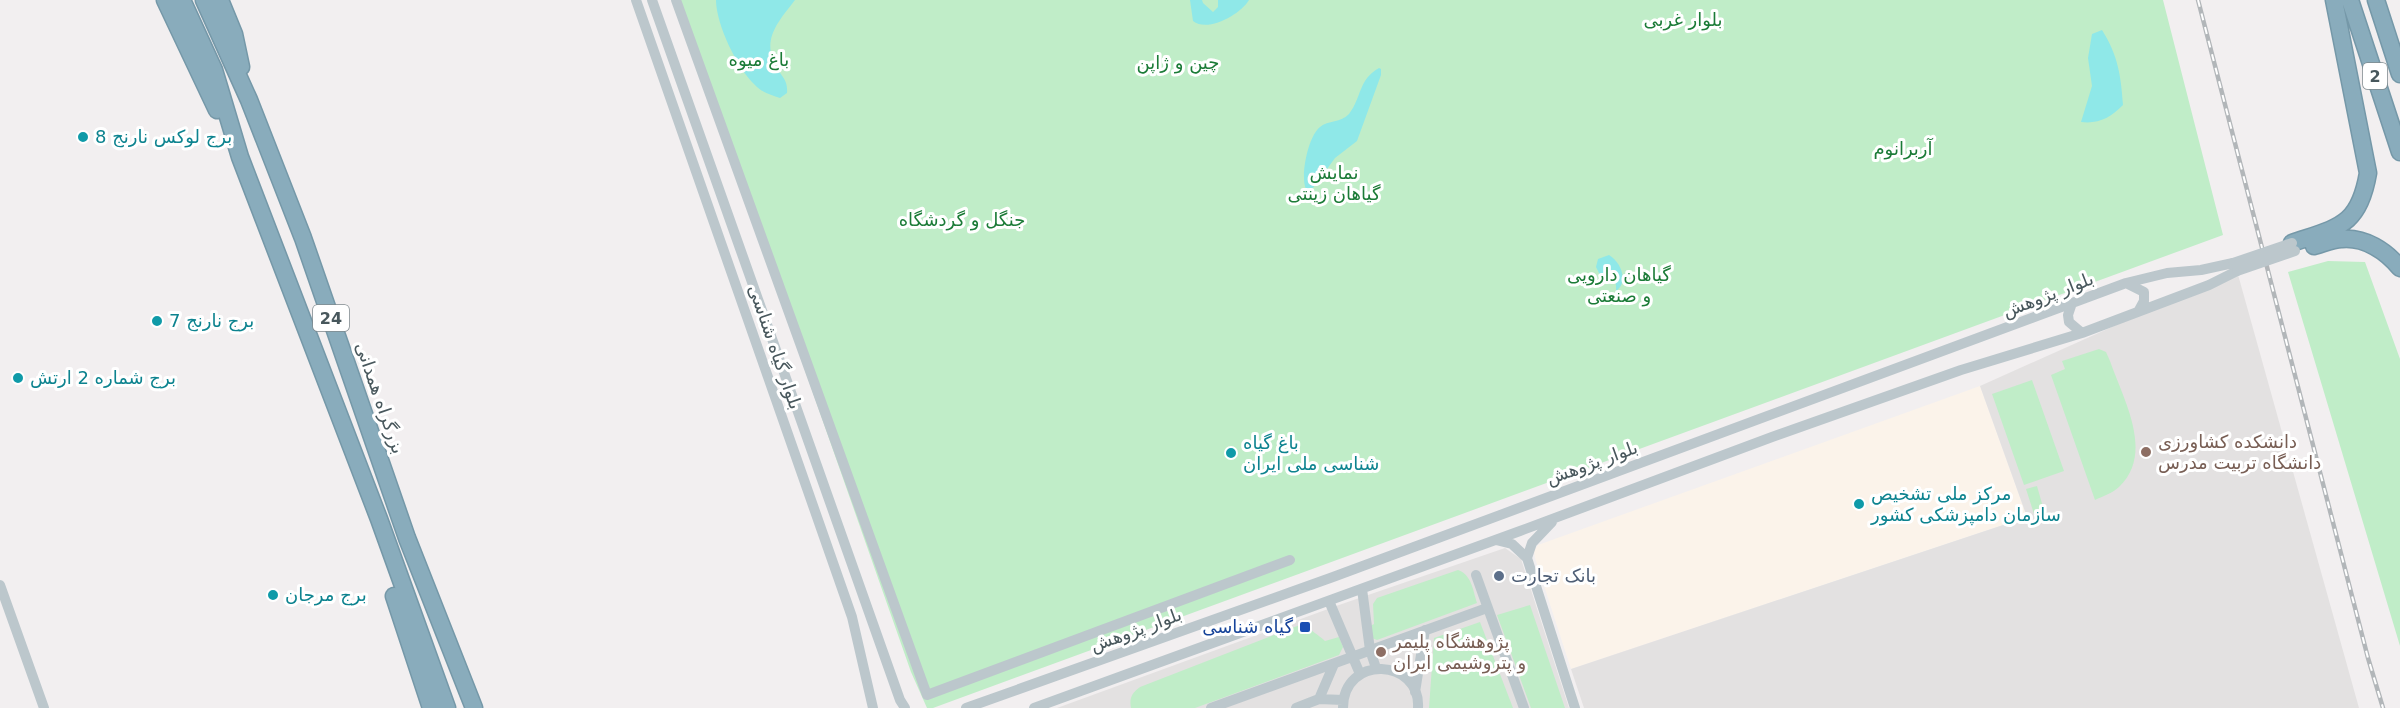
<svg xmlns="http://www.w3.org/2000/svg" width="2400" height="708" font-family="'DejaVu Sans','Noto Sans Arabic',sans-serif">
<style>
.commercial{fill:#fbf3ea}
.education{fill:#e3e1e1}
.green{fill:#c0edc8}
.water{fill:#8fe8e8}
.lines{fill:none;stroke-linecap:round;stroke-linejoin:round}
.highway-casing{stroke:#7598a8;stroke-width:19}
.minor{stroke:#bcc7cc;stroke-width:10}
.highway{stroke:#89acbc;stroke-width:16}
.rail-casing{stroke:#b2b6b9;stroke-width:4.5}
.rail{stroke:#fff;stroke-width:2;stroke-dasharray:7;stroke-linecap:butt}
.minor-bridge{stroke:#bcc7cc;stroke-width:10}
.culture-dot{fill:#0f9aa8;stroke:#fff;stroke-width:2}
.education-dot{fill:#8d6e63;stroke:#fff;stroke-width:2}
.service-dot{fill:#5c6f8a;stroke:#fff;stroke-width:2}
.transit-dot{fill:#1a4fb4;stroke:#fff;stroke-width:2}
.labels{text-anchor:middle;stroke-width:6;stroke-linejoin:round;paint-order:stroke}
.shield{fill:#fff;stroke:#7f898d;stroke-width:1.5}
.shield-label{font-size:16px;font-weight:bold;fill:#48575c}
.park-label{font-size:18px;fill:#1b7b37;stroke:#fff}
.culture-label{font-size:18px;fill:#0d838f;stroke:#fff;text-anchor:start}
.street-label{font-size:18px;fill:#48575c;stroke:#fff}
.education-label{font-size:18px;fill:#785e54;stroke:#fff;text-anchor:start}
.service-label{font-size:18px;fill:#4e5e75;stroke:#fff;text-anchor:start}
.transit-label{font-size:18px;fill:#164399;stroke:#fff;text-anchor:end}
</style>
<rect width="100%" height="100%" fill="#f2eff0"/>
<path class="commercial" d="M1980,386L2027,517L1571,669L1535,558L1534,551L1538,545Z"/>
<path class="education" d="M2237,271L2359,708H1584L1571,669L2027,517L1980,386Z
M1505,548L1521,559L1569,708H1057L1339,605Z"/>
<path class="green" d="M675,0H2163L2223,235L933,708H927L911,672Z
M2328,261L2365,262L2400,359V646L2288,272Z
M2099,349L2106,352L2110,361C2123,399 2155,453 2119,487C2113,493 2103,496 2095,500L2051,375L2065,369L2062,361Z
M2032,380L2064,471L2024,485L1992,394Z
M2037,486L2045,514L2035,517L2026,489Z
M1458,570C1472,575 1473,591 1477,603L1377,640L1372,638L1370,626L1374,624L1373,604L1377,598Z
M1530,605L1565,708H1531L1497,615Z
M1480,622L1513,708H1429L1434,638Z
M1305,623C1309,630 1319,635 1325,641L1339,637L1343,647L1339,655L1195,708H1131C1129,698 1132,693 1140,687Z"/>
<path class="water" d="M716,0H795C779,21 760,40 777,68C783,78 788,81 787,93L780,98C771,95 761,92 755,85C737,68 716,24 716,0Z
M1190,0H1202L1203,3L1213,12L1218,7V0H1249C1241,14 1208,33 1193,21Z
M2102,30C2118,55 2121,76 2123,105C2110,118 2099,124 2081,122L2092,86L2088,58L2092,34Z
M1379,68L1381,69V75L1357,141L1335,158L1319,180H1314V187L1309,190L1306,189C1300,177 1308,136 1320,127C1328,120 1341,123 1349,114C1362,97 1358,80 1379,68Z
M1609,255C1621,262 1629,282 1616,291V285L1613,278L1601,277L1596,267L1598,259Z"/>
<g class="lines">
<defs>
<path id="highway" d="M165,0L217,110
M182,0L214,70L240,157L379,519L447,708
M204,0L249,100L303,238L407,538L474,708
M220,0L234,34L241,67
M2350,0L2400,152
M2376,0L2400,74
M2292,243C2339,227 2359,226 2368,173L2334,0
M2314,246C2322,244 2333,239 2342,239C2365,237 2386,251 2400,268
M394,596L431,708"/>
</defs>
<use href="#highway" class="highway-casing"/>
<path class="minor" d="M636,0L852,617L873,708
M652,0L900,700L905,708
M676,0L927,695L1290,560
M2126,283L2144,292V301L2138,312
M2072,303L2068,315L2069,322L2082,333
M1496,540L1512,544L1527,558L1575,708
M1527,558L1532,543L1552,522
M1476,575L1524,708
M0,585L44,708
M1362,589L1370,650L1376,668
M1329,601L1360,674
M1334,664L1319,699L1343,700
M1415,692L1425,630
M966,708L1333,577L2126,283L2167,273L2201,270L2233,263
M1034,708L1520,531L1772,437L1961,370L2082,333L2209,285L2237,271
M1211,708L1487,608
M1296,708L1319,699
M1343,708C1343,654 1421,658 1418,708"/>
<use href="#highway" class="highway"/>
<defs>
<path id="rail" d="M2198,0L2368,658L2383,708"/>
</defs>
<use href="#rail" class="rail-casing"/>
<use href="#rail" class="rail"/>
<path class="minor-bridge" d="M2233,263L2292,243
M2237,271L2295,251"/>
</g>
<g class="culture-dot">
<circle cx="83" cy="137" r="6"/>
<circle cx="157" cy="321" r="6"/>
<circle cx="18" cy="378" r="6"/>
<circle cx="1231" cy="453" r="6"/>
<circle cx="1859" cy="504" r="6"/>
<circle cx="273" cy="595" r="6"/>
</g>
<g class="education-dot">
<circle cx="2146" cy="452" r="6"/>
<circle cx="1381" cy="652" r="6"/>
</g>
<circle class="service-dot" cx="1499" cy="576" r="6"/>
<rect class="transit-dot" x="1299" y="621" width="12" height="12" rx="3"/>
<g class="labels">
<g class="shield">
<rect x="2363" y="63" width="24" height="26" rx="4.5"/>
<rect x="313" y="305" width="36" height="26" rx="4.5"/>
</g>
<g class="shield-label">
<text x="2375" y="82">2</text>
<text x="331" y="324">24</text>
</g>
<g class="park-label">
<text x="1683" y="26">بلوار غربی</text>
<text x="759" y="66">باغ میوه</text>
<text x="1178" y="69">چین و ژاپن</text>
<text x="1903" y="155">آربرانوم</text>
<text x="1334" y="179">نمایش<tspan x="1334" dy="21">گیاهان زینتی</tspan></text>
<text x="962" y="226">جنگل و گردشگاه</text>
<text x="1619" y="281">گیاهان دارویی<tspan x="1619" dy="21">و صنعتی</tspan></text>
</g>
<g class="culture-label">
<text x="95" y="143">برج لوکس نارنج 8</text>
<text x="169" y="327">برج نارنج 7</text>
<text x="30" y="384">برج شماره 2 ارتش</text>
<text x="1243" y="449">باغ گیاه‌<tspan x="1243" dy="21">شناسی ملی ایران</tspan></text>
<text x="1871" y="500">مرکز ملی تشخیص<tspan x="1871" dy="21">سازمان دامپزشکی کشور</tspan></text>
<text x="285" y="601">برج مرجان</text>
</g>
<g class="street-label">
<text transform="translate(2048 295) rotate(-21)" y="6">بلوار پژوهش</text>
<text transform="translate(775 347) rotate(71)" y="6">بلوار گیاه شناسی</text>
<text transform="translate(380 398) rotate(71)" y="6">بزرگراه همدانی</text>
<text transform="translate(1592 463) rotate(-20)" y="6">بلوار پژوهش</text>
<text transform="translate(1136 630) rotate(-20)" y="6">بلوار پژوهش</text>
</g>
<g class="education-label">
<text x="2158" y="448">دانشکده کشاورزی<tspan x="2158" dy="21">دانشگاه تربیت مدرس</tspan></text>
<text x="1393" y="648">پژوهشگاه پلیمر<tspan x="1393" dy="21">و پتروشیمی ایران</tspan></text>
</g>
<g class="service-label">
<text x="1511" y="582">بانک تجارت</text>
</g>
<g class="transit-label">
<text x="1293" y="633">گیاه شناسی</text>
</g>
</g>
</svg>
